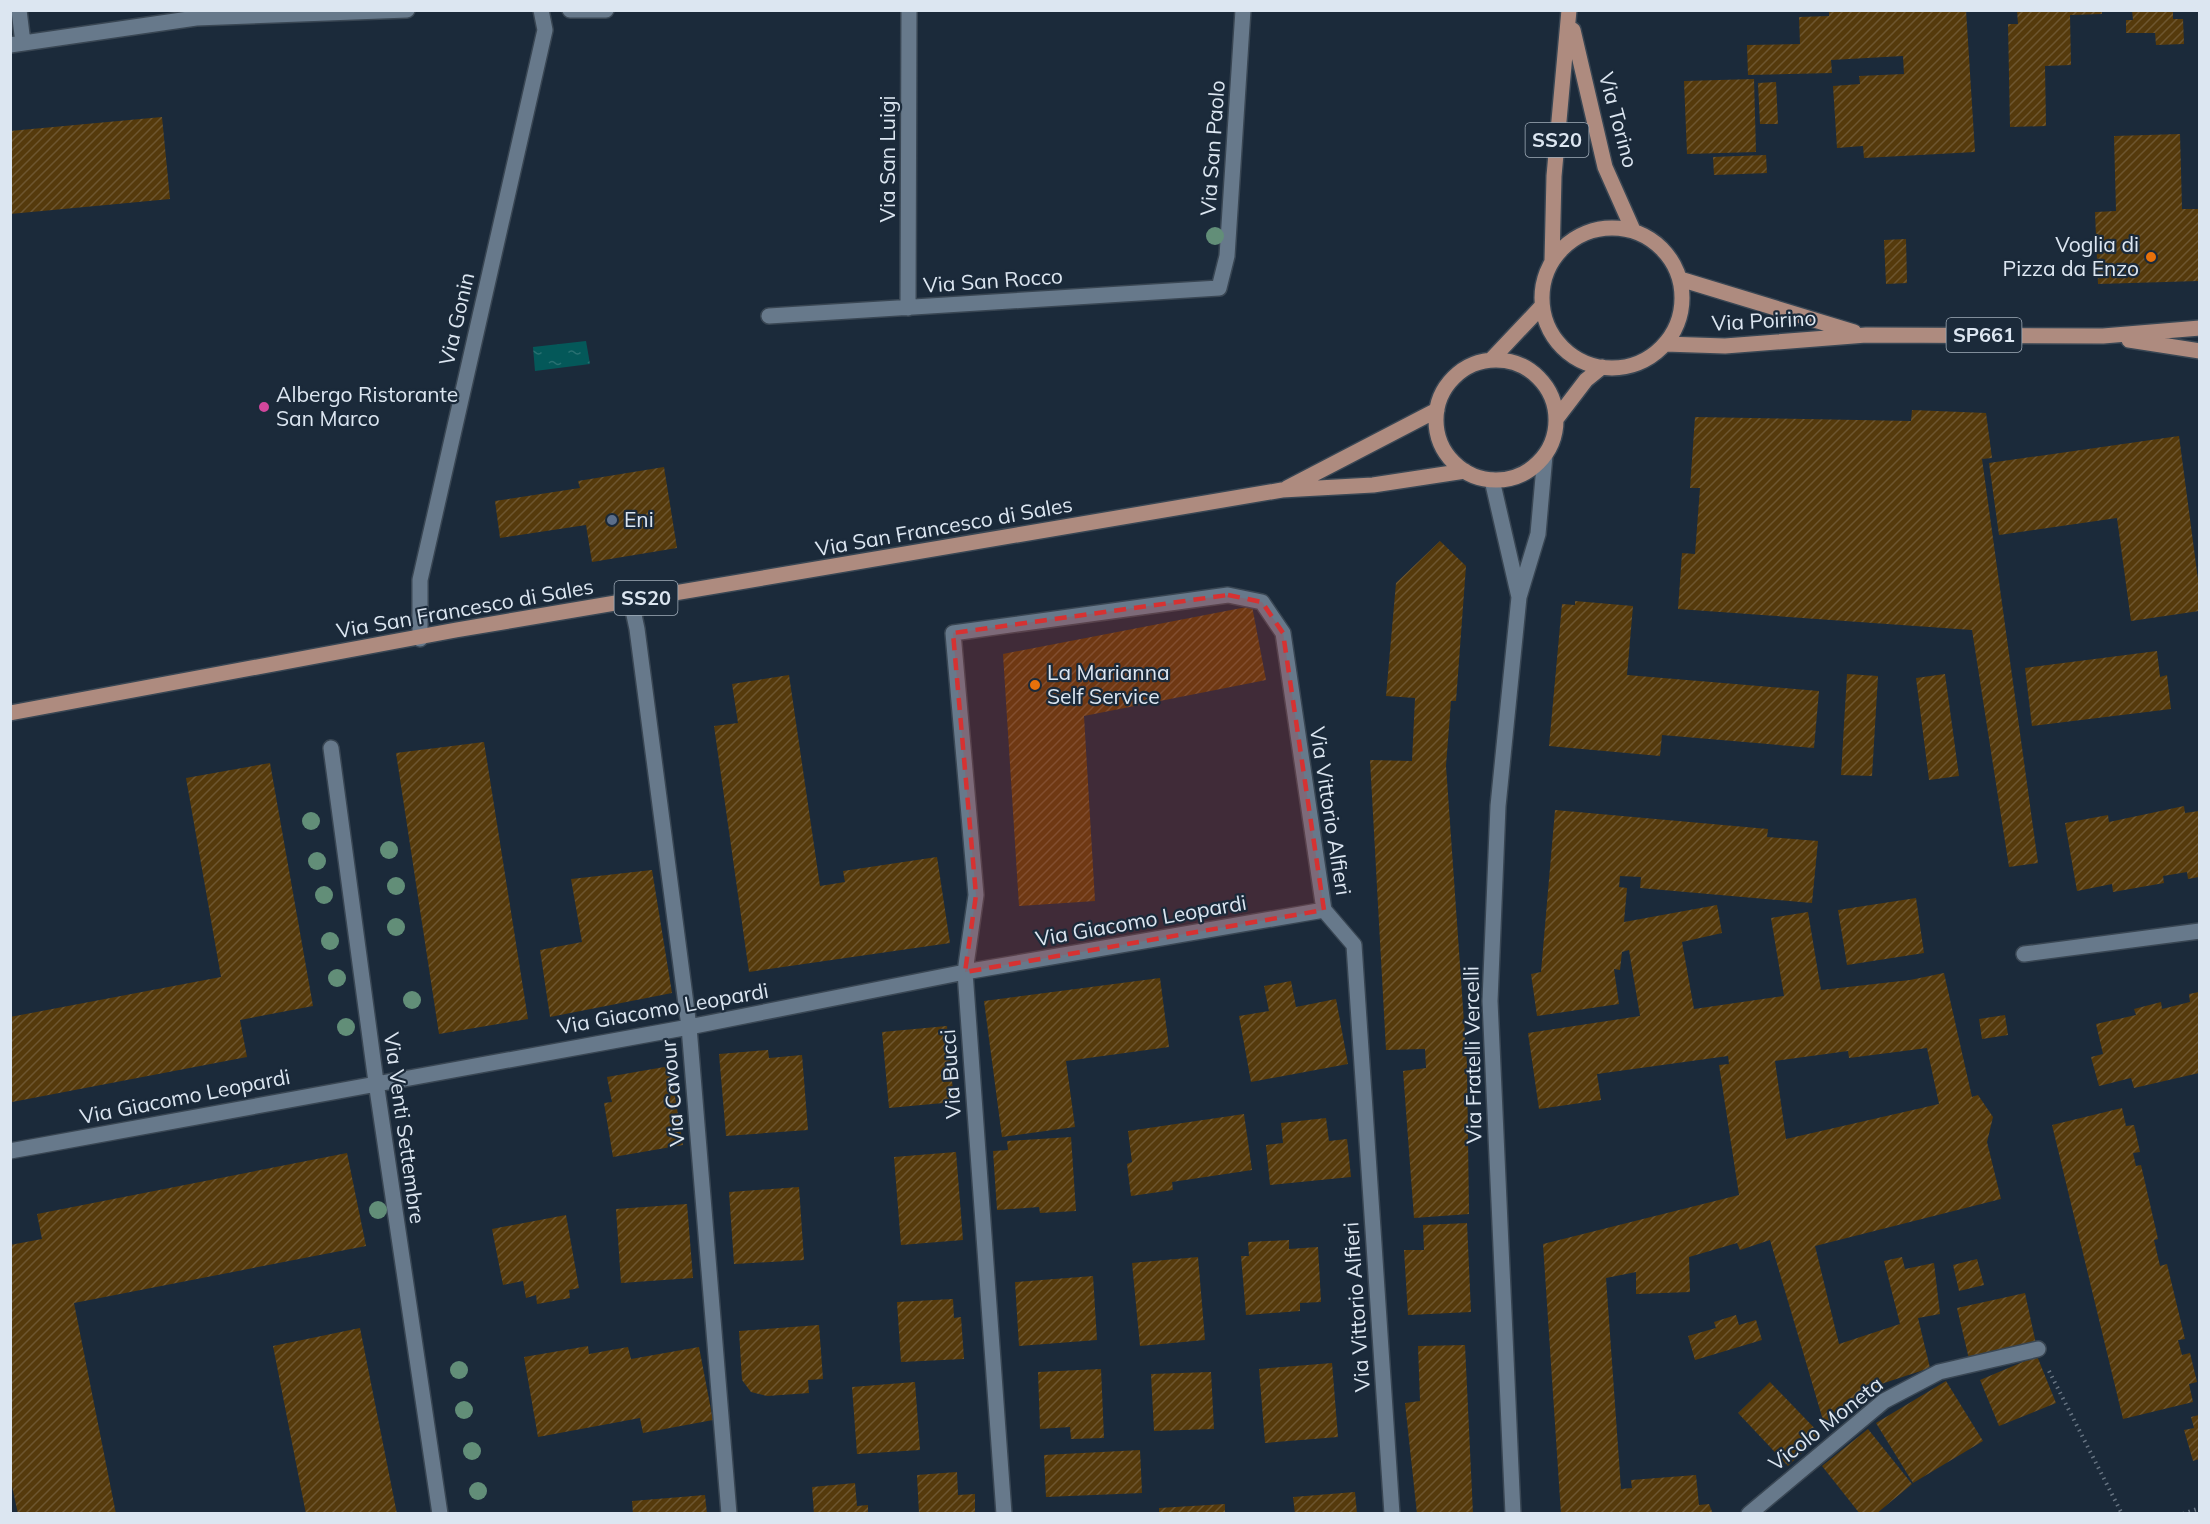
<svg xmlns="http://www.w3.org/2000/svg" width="2210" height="1524" font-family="Mulish,sans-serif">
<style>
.water{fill:url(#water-ripples)}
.building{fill:url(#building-hatch);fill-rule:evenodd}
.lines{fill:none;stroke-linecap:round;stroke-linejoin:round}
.minor-casing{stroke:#394653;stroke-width:18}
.major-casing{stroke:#394653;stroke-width:18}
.path{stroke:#677482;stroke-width:4;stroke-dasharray:1.5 4.5;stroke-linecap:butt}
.minor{stroke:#67798b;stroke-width:15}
.major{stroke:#ae8b7f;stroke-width:15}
.tree{fill:#628e78}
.marked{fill:#d63232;fill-opacity:0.2;stroke:#d63232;stroke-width:4.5;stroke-dasharray:12 8;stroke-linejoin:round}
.food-dot{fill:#e8710a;stroke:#1b2a3a;stroke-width:2}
.hotel-dot{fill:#d1479c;stroke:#1b2a3a;stroke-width:2}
.service-dot{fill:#5c6f8a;stroke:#1b2a3a;stroke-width:2}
.labels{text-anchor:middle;stroke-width:4.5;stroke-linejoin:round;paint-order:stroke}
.shield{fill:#1b2a3a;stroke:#a2aeba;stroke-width:1.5}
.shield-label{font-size:20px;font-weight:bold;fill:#dce6f1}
.street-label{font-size:21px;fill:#dce6f1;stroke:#1b2a3a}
.poi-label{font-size:21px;fill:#dce6f1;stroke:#1b2a3a;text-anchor:start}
</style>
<defs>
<pattern id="water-ripples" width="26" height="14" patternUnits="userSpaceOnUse" patternTransform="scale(1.5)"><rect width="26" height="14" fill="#045859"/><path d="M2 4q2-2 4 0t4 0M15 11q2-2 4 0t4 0" fill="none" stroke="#287071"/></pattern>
<pattern id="building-hatch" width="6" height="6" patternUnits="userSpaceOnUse" patternTransform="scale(1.5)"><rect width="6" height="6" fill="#553a0c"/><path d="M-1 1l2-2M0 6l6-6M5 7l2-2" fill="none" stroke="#6d5630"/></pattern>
</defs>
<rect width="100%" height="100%" fill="#1b2a3a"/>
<path class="water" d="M586,341L590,364L535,371L533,347Z"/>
<path class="building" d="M1829,10H1966L1975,152L1864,158L1863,146L1837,148L1833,86L1860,84L1859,76L1904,74L1903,56L1831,60L1832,73L1748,75L1747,45L1800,44L1799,17L1829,16Z
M2017,10H2102V14L2070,15L2071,65L2045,66L2046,126L2010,127L2008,24H2018Z
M2132,10H2173V19H2183L2184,44L2156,45L2155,33H2126V20H2133Z
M1754,79L1756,152L1687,154L1684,81Z
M1776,82L1778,124H1760L1758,83Z
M162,117L170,199L10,214V131Z
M2180,134L2182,209H2199V281L2098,284L2095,212L2116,211L2114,136Z
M1766,155L1767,173L1714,175L1713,157Z
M1906,239L1907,283L1886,284L1884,240Z
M1912,410L1986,413L1992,458L1982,459L2038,863L2009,867L1972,630L1678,609L1682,553L1695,554L1700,488H1690L1695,417L1911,421Z
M2179,436L2199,587V611L2131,621L2117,518L1999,535L1989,463Z
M664,467L677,548L592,562L586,525L500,538L495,501L580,488L578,481Z
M1440,541L1466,566L1456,701H1451L1446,766L1467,1065L1469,1214L1414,1218L1403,1071L1426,1068L1425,1049L1386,1050L1370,760L1412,761L1415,698L1386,696L1396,583Z
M1575,601L1633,606L1627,675L1819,691L1814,748L1662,735L1660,756L1549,746L1562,604L1575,605Z
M1252,606L1266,680L1084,716L1095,901L1019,906L1003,654Z
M2157,651L2160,677L2167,675L2171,709L2032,726L2025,668Z
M1847,674L1878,676L1872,776L1841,775Z
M1945,674L1959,776L1929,780L1916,678Z
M789,675L820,886L845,882L843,871L937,857L950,943L749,972L714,726L738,723L732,684Z
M484,742L528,1019L439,1034L396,753Z
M270,763L313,1006L240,1020L247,1057L12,1102L10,1017L221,977L186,778Z
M2184,806L2185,813L2199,811V877L2188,879L2187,872L2163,876L2164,883L2113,892L2112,884L2077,891L2065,823L2108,815L2109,822Z
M1555,810L1768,829L1767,837L1818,841L1812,903L1640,888L1641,877L1620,876L1619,887L1627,888L1624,922L1717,905L1722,933L1682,942L1694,1009L1784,996L1771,918L1808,912L1821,990L1910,980L1944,973L1972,1097L1978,1095L1993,1117L1987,1142L2001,1199L1815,1246L1839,1344L1900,1324L1884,1261L1902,1257L1905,1269L1934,1263L1940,1314L1918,1318L1930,1368L1884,1383L1856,1400L1825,1427L1770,1240L1740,1250L1737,1243L1689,1257L1690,1292L1636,1294V1272L1606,1278L1621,1489L1632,1488L1631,1480L1696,1475L1699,1505L1709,1504L1713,1514H1561L1543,1244L1739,1195L1719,1065L1729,1064L1728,1056L1597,1074L1601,1100L1539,1109L1528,1033L1640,1016L1629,950L1622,952L1620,970L1614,969L1619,1004L1537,1016L1531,974L1541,972ZM1927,1048L1939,1104L1786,1139L1775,1061L1848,1051L1849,1058Z
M652,870L672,993L550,1017L540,950L582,942L571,879Z
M1916,898L1924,953L1847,965L1838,910Z
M1160,978L1169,1047L1066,1061L1075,1127L1002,1137L984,1001Z
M1291,981L1296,1007L1336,999L1348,1064L1251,1082L1239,1016L1269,1011L1264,986Z
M2199,992V1073L2134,1088L2131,1078L2099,1086L2091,1057L2103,1054L2096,1024L2136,1015L2134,1009L2161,1002L2162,1009L2190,1002L2189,994Z
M2005,1015L2008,1035L1982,1039L1979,1019Z
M947,1026L954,1102L889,1108L882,1032Z
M768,1050L769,1058L802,1055L808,1130L726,1136L719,1054Z
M670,1066L683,1145L613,1157L604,1103L612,1102L607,1077Z
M2122,1108L2126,1126L2134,1125L2140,1152L2133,1153L2136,1166L2141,1165L2158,1239L2154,1240L2160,1266L2167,1264L2185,1339L2178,1340L2182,1355L2190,1353L2197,1382L2189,1384L2193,1402L2123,1419L2052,1125Z
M1244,1114L1252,1170L1172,1182L1173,1190L1131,1196L1127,1164L1132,1162L1128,1131Z
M1326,1118L1329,1141L1347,1139L1351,1177L1270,1185L1266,1145L1283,1143L1281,1123Z
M1071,1137L1076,1211L1040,1213L1039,1207L997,1210L993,1151L1008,1150L1007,1141Z
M956,1152L963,1240L901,1245L894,1157Z
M347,1153L366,1246L74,1303L116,1514H18L10,1477V1245L42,1239L37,1214Z
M799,1187L804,1260L734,1264L729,1192Z
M687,1204L693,1278L621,1283L616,1209Z
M566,1215L579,1288L569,1290L570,1298L537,1304L536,1295L526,1298L523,1281L503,1285L492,1229Z
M1467,1223L1471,1312L1408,1315L1404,1250H1424L1423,1225Z
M1289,1240V1249L1318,1247L1321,1302L1300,1303V1311L1246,1315L1241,1256H1249L1248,1242Z
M1198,1257L1205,1340L1140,1346L1132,1263Z
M1977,1259L1984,1285L1959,1291L1953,1265Z
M1093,1276L1097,1340L1019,1346L1015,1282Z
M2025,1293L2036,1344L1969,1359L1957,1308Z
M953,1299L954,1318L961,1317L964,1359L901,1362L897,1302Z
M1736,1315L1739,1325L1756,1320L1762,1340L1695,1360L1688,1336L1716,1328L1714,1322Z
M819,1325L823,1379L808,1380L809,1393L767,1396L751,1392L742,1380L739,1331Z
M360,1328L397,1514H306L273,1346Z
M1465,1345L1473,1514H1417L1405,1403L1420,1401L1418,1346Z
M588,1346L589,1354L628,1347L631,1359L699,1347L713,1420L643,1433L640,1418L538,1437L524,1357Z
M2037,1356L2056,1403L1999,1426L1980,1380Z
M1332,1363L1338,1437L1265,1443L1259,1369Z
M1101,1369L1104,1438L1071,1439L1070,1427L1040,1429L1038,1372Z
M1211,1372L1214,1429L1154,1431L1151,1374Z
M1946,1381L1983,1441L1913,1483L1876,1423Z
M915,1382L920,1450L857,1454L852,1387Z
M1770,1382L1821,1435L1788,1466L1738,1413Z
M2199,1415V1459L2193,1461L2184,1430L2194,1428L2191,1417Z
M1868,1429L1912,1484L1876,1514H1860L1822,1466Z
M1140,1450L1142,1493L1046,1497L1044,1455Z
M957,1472L958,1495L975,1494V1514H919L917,1475Z
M855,1483L857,1506L868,1505V1514H814L812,1487Z
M1355,1492L1357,1514H1295L1293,1497Z
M705,1495L707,1514H633L632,1501Z
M1225,1504V1514H1159V1508Z"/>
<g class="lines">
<defs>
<path id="minor" d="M19,10L23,43
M570,10H606
M10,45L196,18L407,10
M908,308L909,10
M769,316L1219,288L1227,256L1243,10
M1492,480L1519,597
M631,601L637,629L689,1027L729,1514
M420,639V580L545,30L541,10
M331,748L376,1082L440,1514
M2024,954L2200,931
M10,1151L689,1027L965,972L1324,910
M1004,1514L965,972L976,895L953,633L1228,595L1262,602L1283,633L1324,910L1354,945L1392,1514
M1513,1514L1490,1001L1498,806L1519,597L1538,534L1545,455
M1749,1514L1884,1401L1939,1372L2038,1349"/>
<path id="major" d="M1573,30L1605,167L1633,230
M1542 298a70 70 0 1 1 140 0a70 70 0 1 1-140 0Z
M1552,261L1554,176L1569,10
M1680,279L1854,332
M2129,340L2200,351
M1665,344L1725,346L1866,335L2103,336L2200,328
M1491,360L1542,306
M1436 420a60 60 0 1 1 120 0a60 60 0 1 1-120 0Z
M1557,418L1586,380L1602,367
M1287,488L1437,410
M10,713L456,630L1282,490L1373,485L1465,471"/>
</defs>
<use href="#minor" class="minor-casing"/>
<use href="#major" class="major-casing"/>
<path class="path" d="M2049,1371L2122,1514
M2183,1514L2200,1508"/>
<use href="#minor" class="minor"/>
<use href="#major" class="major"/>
</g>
<g class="tree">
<circle cx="1215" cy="236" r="9"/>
<circle cx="311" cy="821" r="9"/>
<circle cx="389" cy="850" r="9"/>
<circle cx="317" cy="861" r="9"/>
<circle cx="396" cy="886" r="9"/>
<circle cx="324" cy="895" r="9"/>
<circle cx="396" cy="927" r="9"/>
<circle cx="330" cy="941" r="9"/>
<circle cx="337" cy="978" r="9"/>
<circle cx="412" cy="1000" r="9"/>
<circle cx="346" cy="1027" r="9"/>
<circle cx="378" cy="1210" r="9"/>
<circle cx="459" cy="1370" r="9"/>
<circle cx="464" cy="1410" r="9"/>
<circle cx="472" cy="1451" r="9"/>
<circle cx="478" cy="1491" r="9"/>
</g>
<path class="marked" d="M1228,595L1262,602L1283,633L1324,910L965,972L976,895L953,633Z"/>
<g class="food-dot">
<circle cx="2151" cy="257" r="6"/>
<circle cx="1035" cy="685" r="6"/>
</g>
<circle class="hotel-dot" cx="264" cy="407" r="6"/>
<circle class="service-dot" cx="612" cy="520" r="6"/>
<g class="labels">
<g class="shield">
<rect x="1525.5" y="123" width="63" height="34" rx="4.5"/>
<rect x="1946.5" y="318" width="75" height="34" rx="4.5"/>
<rect x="614.5" y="581" width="63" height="34" rx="4.5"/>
</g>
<g class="shield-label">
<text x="1557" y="147">SS20</text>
<text x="1984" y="342">SP661</text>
<text x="646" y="605">SS20</text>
</g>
<g class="street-label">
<text transform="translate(1618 120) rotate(75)" y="7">Via Torino</text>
<text transform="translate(1213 148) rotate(-86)" y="7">Via San Paolo</text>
<text transform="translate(888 159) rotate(-90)" y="7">Via San Luigi</text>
<text transform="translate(993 281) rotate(-4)" y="7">Via San Rocco</text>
<text transform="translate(457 319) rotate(-77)" y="7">Via Gonin</text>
<text transform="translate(1764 321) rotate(-3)" y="7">Via Poirino</text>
<text transform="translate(944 527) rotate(-10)" y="7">Via San Francesco di Sales</text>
<text transform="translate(465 609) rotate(-10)" y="7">Via San Francesco di Sales</text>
<text transform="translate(1330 811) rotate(81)" y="7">Via Vittorio Alfieri</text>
<text transform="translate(1141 921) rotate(-10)" y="7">Via Giacomo Leopardi</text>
<text transform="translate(663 1009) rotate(-10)" y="7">Via Giacomo Leopardi</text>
<text transform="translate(1473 1055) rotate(-91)" y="7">Via Fratelli Vercelli</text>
<text transform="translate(951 1074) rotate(-94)" y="7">Via Bucci</text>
<text transform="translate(673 1093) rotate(-95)" y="7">Via Cavour</text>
<text transform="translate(185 1097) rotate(-11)" y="7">Via Giacomo Leopardi</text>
<text transform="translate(404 1128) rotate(82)" y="7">Via Venti Settembre</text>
<text transform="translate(1357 1307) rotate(-94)" y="7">Via Vittorio Alfieri</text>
<text transform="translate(1826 1424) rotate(-38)" y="7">Vicolo Moneta</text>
</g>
<g class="poi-label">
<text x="2139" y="252" text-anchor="end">Voglia di<tspan x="2139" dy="24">Pizza da Enzo</tspan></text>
<text x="276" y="402">Albergo Ristorante<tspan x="276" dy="24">San Marco</tspan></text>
<text x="624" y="527">Eni</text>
<text x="1047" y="680">La Marianna<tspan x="1047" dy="24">Self Service</tspan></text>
</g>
</g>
<rect width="2210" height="1524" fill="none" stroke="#dce6f1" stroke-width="24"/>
</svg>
